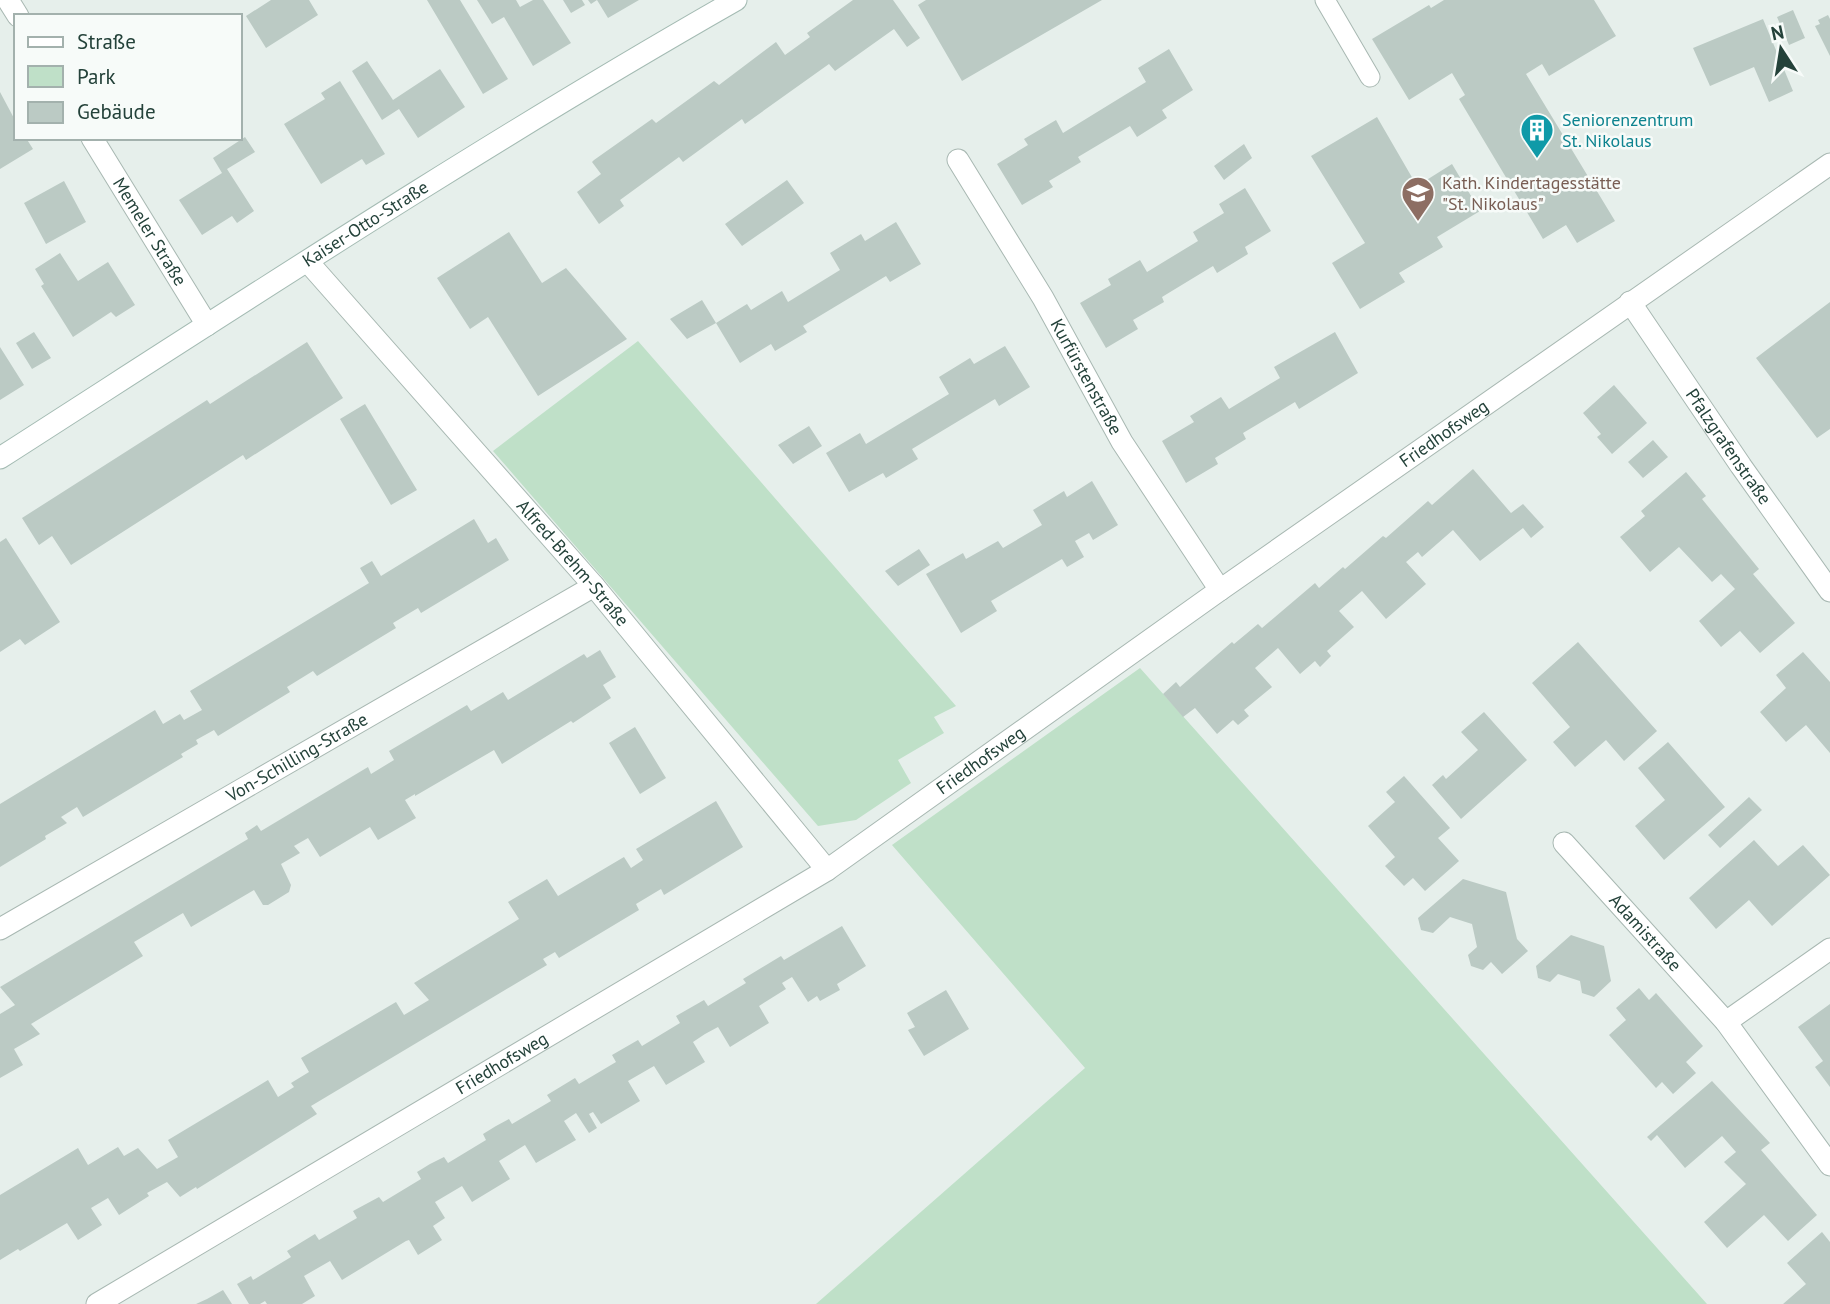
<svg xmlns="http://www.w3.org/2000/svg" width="1830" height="1304" font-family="'PT Sans',sans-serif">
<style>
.green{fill:#bfe0c8}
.building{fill:#bbcac4}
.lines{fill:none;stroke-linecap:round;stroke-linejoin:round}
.lane-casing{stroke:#a8b8b2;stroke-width:21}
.street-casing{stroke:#a8b8b2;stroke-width:23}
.secondary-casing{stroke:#a4bbb3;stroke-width:23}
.lane{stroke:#fff;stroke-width:19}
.street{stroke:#fff;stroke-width:21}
.secondary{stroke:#fff;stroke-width:21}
.labels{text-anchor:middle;stroke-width:5;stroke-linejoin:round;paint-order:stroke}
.culture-label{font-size:18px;fill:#0d838f;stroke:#f7fbf9;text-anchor:start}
.education-label{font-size:18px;fill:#785e54;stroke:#f7fbf9;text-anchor:start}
.street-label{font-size:18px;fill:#24423a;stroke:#f7fbf9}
</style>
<rect width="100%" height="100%" fill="#e6efeb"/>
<path class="green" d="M638,341L956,706L934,717L944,733L898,760L911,783L856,820L818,826L493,451Z
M1140,668L1707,1304H816L1085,1068L892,845Z"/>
<path class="building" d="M271,0H309L318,15L266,48L246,16Z
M427,0H460L508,79L483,94Z
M477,0H516L520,7L533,0H543L571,43L533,66L504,17L492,24Z
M563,0H582L585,5L571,13Z
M588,0H639L608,18L597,0L591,4Z
M853,0H893L920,38L907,47L894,29L835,71L829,64L745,124L742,119L683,162L679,157L620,200L624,206L599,224L577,192L601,174L592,162L594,160L652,119L656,123L714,81L719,85L776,42L785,55L810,37L807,33Z
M926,0H1102L962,81L918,5Z
M1444,0H1594L1616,36L1549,76L1542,64L1526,74L1615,221L1577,243L1566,225L1543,239L1459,99L1465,95L1452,73L1409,100L1372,39L1429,5L1431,8Z
M1793,10L1805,38L1789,45L1777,17Z
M1828,15L1830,19V56L1815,26L1820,24L1818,20Z
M1763,19L1793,91L1769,102L1754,67L1710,86L1693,48Z
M1169,49L1193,90L1162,110L1167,118L1137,137L1130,126L1078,157L1081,162L1049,181L1053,187L1022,205L997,164L1028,145L1024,139L1056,120L1063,133L1146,82L1138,68Z
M367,61L393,100L440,69L465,107L418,138L399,109L382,120L352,71Z
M340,81L385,154L366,165L362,159L321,184L284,124L325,99L321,93Z
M0,92L16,122V138H26L33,149L0,169Z
M1377,117L1417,186L1452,164L1480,211L1437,237L1443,247L1399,273L1405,282L1360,309L1332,263L1365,243L1311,156Z
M245,137L255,152L227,169L254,211L237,223L232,216L202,235L179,200L222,173L213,158Z
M1244,144L1252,158L1224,180L1214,166Z
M787,180L804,203L742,246L725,224Z
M64,181L86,222L46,244L24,203Z
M1245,188L1271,231L1245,247L1248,254L1217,273L1213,266L1162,297L1164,302L1133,320L1138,329L1106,348L1080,303L1111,285L1108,279L1140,260L1147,272L1198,241L1193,232L1224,213L1219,204Z
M896,222L921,264L890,282L886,276L803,326L807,332L775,351L771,344L740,363L716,323L747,304L751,310L782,291L788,302L840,270L830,253L861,234L865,241Z
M509,232L542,283L566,268L627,339L538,396L488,317L470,329L437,278Z
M60,253L78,281L108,262L135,305L116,317L111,312L73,337L41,286L44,284L35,269Z
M702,300L716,323L687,339L670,319Z
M1830,302V429L1817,438L1756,358Z
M34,332L51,358L32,369L16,343Z
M1335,332L1358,373L1299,409L1295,402L1243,433L1246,439L1215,458L1218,464L1186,483L1162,441L1194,422L1190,416L1221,397L1229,409L1280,378L1274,367Z
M307,342L343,398L246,460L243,455L71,565L52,536L39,545L22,518L207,400L210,404Z
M1005,346L1030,387L999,406L995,399L912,449L918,459L886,478L883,473L849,492L826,453L860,433L866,444L949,394L939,377L970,358L974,364Z
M0,347L24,385L0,400Z
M1614,385L1647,423L1612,454L1597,437L1601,434L1583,413Z
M365,404L417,490L391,505L340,419Z
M809,426L822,446L793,464L778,445Z
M1653,440L1668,457L1643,478L1628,462Z
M1473,469L1511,513L1523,504L1544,527L1531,538L1523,528L1480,561L1453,530L1422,557L1418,552L1406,562L1426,584L1386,619L1362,591L1339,611L1354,627L1327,651L1331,656L1320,667L1315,661L1300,674L1278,648L1255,668L1272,687L1244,710L1249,716L1238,725L1233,720L1217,734L1195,708L1183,717L1163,694L1176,682L1180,687L1232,642L1234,644L1258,624L1262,628L1315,583L1319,588L1343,567L1345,569L1383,536L1386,538L1428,501L1432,505Z
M1686,472L1706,496L1702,499L1759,569L1753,574L1795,623L1760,653L1740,631L1721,647L1699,621L1735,589L1721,574L1712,582L1679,547L1650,572L1620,537L1645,516L1641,511Z
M1092,481L1118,525L1093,540L1089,533L1075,541L1084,557L1067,567L1062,559L991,601L997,611L961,633L926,574L963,553L966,559L998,541L1003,548L1042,525L1033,510L1064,491L1067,497Z
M474,519L488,543L496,538L509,560L421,613L418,608L393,623L396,628L317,676L313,671L287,687L290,692L218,736L214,730L196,740L198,744L181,754L183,757L83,817L77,807L61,817L67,823L45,836L46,839L0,867V804L155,710L163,724L180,714L184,720L202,710L190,691L369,583L360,568L372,561L381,576Z
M6,538L60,622L25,645L20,639L0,652V542Z
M919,549L930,565L898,586L885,571Z
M1578,642L1657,731L1624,761L1606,740L1575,767L1553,742L1570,727L1532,683Z
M600,650L616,677L603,685L611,698L573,723L571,721L502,764L494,750L415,796V794L405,800L416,818L378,840L370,827L320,857L308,838L294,846L300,853L281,864L291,885L289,892L268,905H263L254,890L191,927L183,913L134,942L143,956L31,1024L40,1034L14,1049L23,1065L0,1078V1014L15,1005L0,987L248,839L245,833L257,825L261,831L368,767L371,774L394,760L389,751L467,705L471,711L503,692L508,700L584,654L587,658Z
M1803,652L1830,682V753L1806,725L1786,742L1760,712L1786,688L1776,675Z
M1484,712L1527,760L1461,819L1432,785L1443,775L1446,779L1478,750L1461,732Z
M635,727L666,778L640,794L609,743Z
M1668,742L1725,807L1664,860L1635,826L1665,800L1638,768Z
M1404,776L1450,828L1438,838L1459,861L1425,891L1413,878L1404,886L1385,866L1395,857L1368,826L1395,802L1386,792Z
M1749,797L1762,810L1720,848L1708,835Z
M716,801L743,847L664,895L661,889L636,904L639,910L559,958L555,952L543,959L547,965L311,1106L317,1114L197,1189L196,1187L180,1197L167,1182L147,1193L149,1196L119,1215L108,1198L91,1208L102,1225L78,1240L67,1223L20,1251L18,1249L0,1260V1195L78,1148L88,1165L118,1147L124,1156L138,1148L157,1169L178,1157L168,1140L268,1080L278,1097L294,1087L291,1083L309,1072L301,1058L396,1002L404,1015L429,1000L414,983L519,919L508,902L547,879L558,896L624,857L631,868L643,860L636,849Z
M1754,840L1778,866L1803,845L1830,875L1772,926L1749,900L1716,929L1689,898Z
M1463,879L1506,892L1517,939L1528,951L1502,974L1491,962L1483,970L1471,966L1468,955L1477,947L1472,924L1450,917L1433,933L1421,930L1418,918Z
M842,926L866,966L837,984L840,990L820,1001L817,996L808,1002L792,977L782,983L786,989L759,1006L769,1023L730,1047L718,1027L705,1034L693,1042L705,1062L666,1085L654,1066L628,1081L640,1101L601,1124L593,1112L589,1114L597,1128L589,1133L576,1113L564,1121L576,1140L536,1163L525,1145L499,1161L510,1179L472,1202L462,1186L435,1202L445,1218L433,1226L442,1240L418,1255L409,1240L406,1241L342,1280L330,1261L304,1276L315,1296L302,1304H267L265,1301L260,1304H249L237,1284L251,1276L253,1280L291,1257L287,1251L315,1234L319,1240L357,1218L353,1211L379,1197L383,1202L421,1179L417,1172L430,1164L444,1157L448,1163L486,1140L483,1134L496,1126L509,1119L512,1124L551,1101L547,1095L575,1078L579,1084L616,1062L612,1055L638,1040L642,1046L680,1023L676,1016L704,1000L708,1006L746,983L743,979L781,956L784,960Z
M1571,935L1604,946L1611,981L1594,997L1582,993L1580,981L1558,974L1550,982L1538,978L1536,966Z
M1639,988L1649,1000L1656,993L1703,1046L1686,1062L1696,1073L1673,1094L1662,1082L1656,1088L1609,1035L1626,1020L1616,1008Z
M946,990L969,1029L924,1056L908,1030L915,1027L907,1013Z
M1830,1004V1087L1815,1067L1823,1061L1798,1027Z
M1712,1081L1770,1143L1761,1150L1817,1215L1788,1241L1764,1215L1727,1248L1704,1222L1746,1184L1724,1162L1736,1152L1722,1136L1685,1168L1657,1135L1651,1141L1647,1137Z
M1822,1232L1830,1242V1304H1783L1806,1284L1787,1263Z
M223,1290L232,1304H196L207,1299Z"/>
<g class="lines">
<defs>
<path id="lane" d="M1325,0L1370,77"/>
<g id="street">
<path d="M8,0L18,16"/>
<path id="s1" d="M92,138L207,325"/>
<path id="s2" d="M958,160L1043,298L1122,442L1220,590"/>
<path id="s3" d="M308,262L594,586L827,870"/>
<path id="s4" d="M1630,302L1741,466L1830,591"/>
<path id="s5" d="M1564,843L1726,1022"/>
<path id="s6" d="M0,929L594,586"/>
<path d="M1830,949L1726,1022L1830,1165"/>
<path id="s7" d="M97,1304L827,870L1220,590L1830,164"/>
</g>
<g id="secondary">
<path id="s8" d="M0,458C243,302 485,143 736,0"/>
</g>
</defs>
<use href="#lane" class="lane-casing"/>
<use href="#street" class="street-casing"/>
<use href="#secondary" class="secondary-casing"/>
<use href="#lane" class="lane"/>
<use href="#street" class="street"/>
<use href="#secondary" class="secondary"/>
</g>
<defs>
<symbol id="building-pin" viewBox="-11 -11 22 30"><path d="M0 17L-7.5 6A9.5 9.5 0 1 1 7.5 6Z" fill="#0f9aa8" stroke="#f7fbf9"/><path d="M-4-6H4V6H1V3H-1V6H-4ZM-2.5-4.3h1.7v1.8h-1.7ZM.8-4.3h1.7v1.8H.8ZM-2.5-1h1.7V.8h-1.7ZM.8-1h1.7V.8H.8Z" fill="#fff"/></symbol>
<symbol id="school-pin" viewBox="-11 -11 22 30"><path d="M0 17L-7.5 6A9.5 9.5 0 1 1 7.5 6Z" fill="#8d6e63" stroke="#f7fbf9"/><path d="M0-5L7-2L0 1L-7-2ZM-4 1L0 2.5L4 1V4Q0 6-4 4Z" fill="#fff"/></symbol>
</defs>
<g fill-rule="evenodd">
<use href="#building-pin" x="1518" y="111" width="38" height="52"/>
<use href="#school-pin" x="1399" y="174" width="38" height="52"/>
</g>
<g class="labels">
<g class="culture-label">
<text x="1562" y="126">Seniorenzentrum<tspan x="1562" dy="21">St. Nikolaus</tspan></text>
</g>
<g class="education-label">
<text x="1442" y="189">Kath. Kindertagesstätte<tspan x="1442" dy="21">"St. Nikolaus"</tspan></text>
</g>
<g class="street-label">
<text dy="6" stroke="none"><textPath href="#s8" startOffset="434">Kaiser-Otto-Straße</textPath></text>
<text dy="6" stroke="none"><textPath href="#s1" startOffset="110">Memeler Straße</textPath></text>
<text dy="6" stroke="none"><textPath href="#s2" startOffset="252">Kurfürstenstraße</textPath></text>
<text dy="6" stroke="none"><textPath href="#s7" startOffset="1605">Friedhofsweg</textPath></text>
<text dy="6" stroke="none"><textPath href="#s4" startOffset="175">Pfalzgrafenstraße</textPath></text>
<text dy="6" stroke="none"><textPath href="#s3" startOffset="401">Alfred-Brehm-Straße</textPath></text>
<text dy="6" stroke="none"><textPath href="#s6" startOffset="343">Von-Schilling-Straße</textPath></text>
<text dy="6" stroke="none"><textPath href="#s7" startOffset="1038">Friedhofsweg</textPath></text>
<text dy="6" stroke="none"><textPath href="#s5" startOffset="121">Adamistraße</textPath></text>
<text dy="6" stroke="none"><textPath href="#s7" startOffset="471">Friedhofsweg</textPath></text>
</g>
</g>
<rect x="14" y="14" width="228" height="126" fill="#f7fbf9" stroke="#a3b1ad" stroke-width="2"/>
<rect x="28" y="37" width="35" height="10" fill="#ffffff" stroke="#a3b1ad" stroke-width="2"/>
<text x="77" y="49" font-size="21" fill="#24423a">Straße</text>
<rect x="28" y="66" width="35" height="21" fill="#bfe0c8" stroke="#a3b1ad" stroke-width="2"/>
<text x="77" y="84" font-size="21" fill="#24423a">Park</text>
<rect x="28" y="102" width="35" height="21" fill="#bbcac4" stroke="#a3b1ad" stroke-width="2"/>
<text x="77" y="119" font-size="21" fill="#24423a">Gebäude</text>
<g transform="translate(1781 49) rotate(348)" stroke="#f7fbf9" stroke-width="5" paint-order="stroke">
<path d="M0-5L12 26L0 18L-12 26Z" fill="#24423a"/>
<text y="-10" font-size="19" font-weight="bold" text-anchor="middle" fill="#24423a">N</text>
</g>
</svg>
